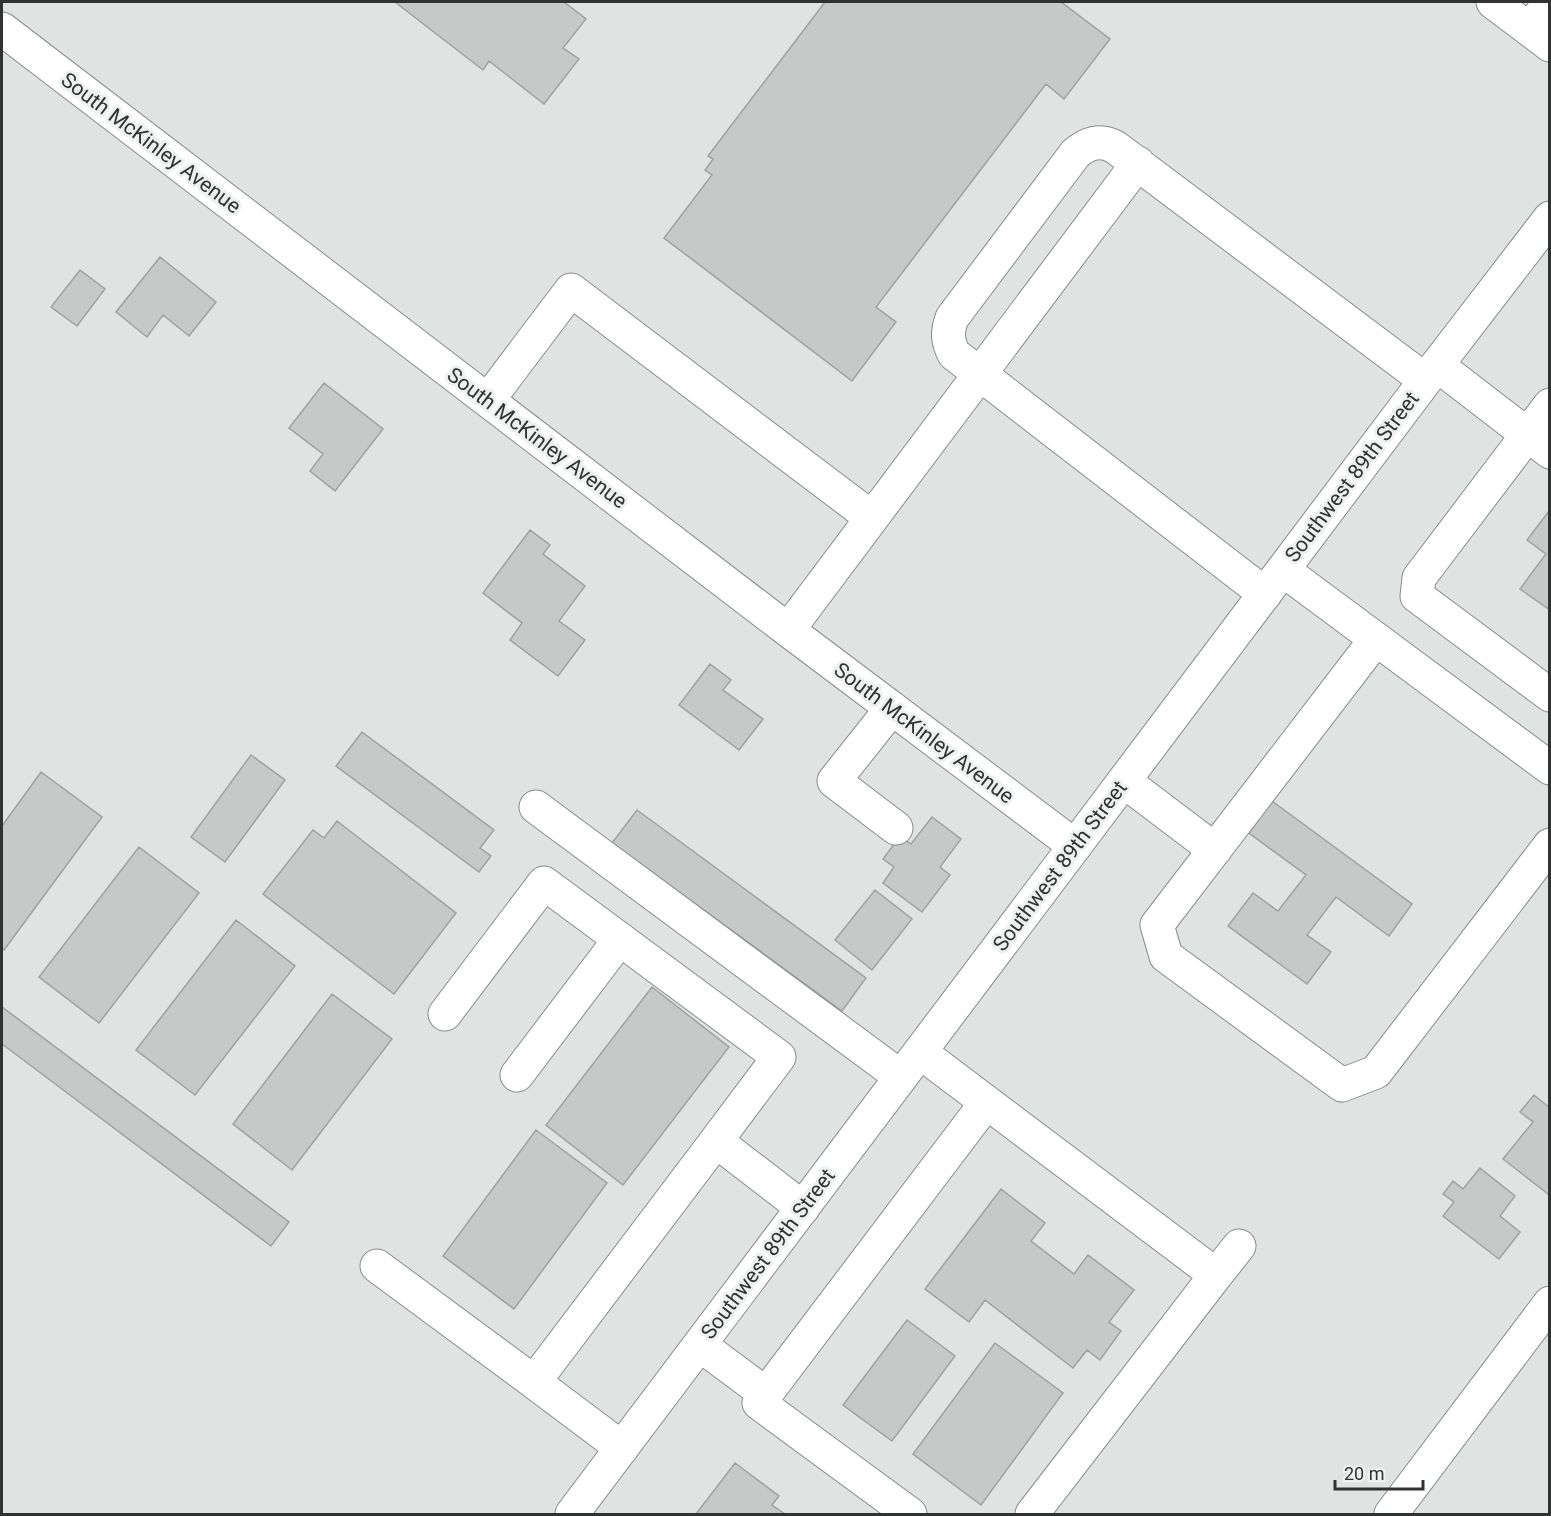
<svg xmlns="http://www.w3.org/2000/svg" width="1551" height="1516" font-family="Roboto,sans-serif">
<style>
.building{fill:#c5c9c8;stroke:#9ea2a1;stroke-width:1.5}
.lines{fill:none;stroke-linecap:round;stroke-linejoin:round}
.minor-casing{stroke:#888c8b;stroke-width:35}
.major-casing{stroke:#888c8b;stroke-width:35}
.minor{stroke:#fff;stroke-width:33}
.major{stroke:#fff;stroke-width:33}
.labels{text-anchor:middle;stroke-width:6;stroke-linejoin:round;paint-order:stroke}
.street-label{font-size:21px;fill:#313333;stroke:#edf1f0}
</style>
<rect width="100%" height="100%" fill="#dfe4e2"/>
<path class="building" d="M395,2H564L586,19L563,48L579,59L544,104L489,61L483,70Z
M825,2H1061L1110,39L1064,99L1046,84L876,307L896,322L852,381L664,238L712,175L705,170L713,159L708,156Z
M160,257L216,302L189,336L163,315L147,337L116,312Z
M80,270L105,289L77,326L51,307Z
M324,383L383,429L335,491L310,471L323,454L289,428Z
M1549,511H1550V610L1520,589L1546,554L1527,540Z
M530,530L550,545L543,554L585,586L559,621L585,640L558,676L510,640L522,623L483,593Z
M710,664L731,680L723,690L763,719L739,750L679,705Z
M362,732L494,830L480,848L491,856L479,872L336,766Z
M251,755L285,780L225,862L191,837Z
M41,772L102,817L4,950L2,948V826Z
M1272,801L1412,904L1389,936L1336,897L1307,935L1331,952L1307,984L1228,926L1253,893L1278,911L1306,875L1249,833Z
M637,810L866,978L842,1011L612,843Z
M932,817L961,839L940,867L950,875L922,912L883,883L894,867L883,859L900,836L911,844Z
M337,821L456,913L394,994L263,894L313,830L324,838Z
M139,847L199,893L99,1023L39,977Z
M875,890L912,919L872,970L835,940Z
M236,920L295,966L195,1095L136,1050Z
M652,987L729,1047L623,1185L546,1125Z
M332,994L392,1039L292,1170L233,1124Z
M2,1007L289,1222L271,1246L2,1044Z
M1534,1095L1550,1108V1192L1548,1194L1503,1159L1533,1122L1520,1112Z
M536,1130L607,1183L514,1309L443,1256Z
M1480,1168L1515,1196L1500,1216L1520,1232L1499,1259L1443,1216L1454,1202L1443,1194L1453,1181L1463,1189Z
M1001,1189L1045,1223L1031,1241L1074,1274L1088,1255L1134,1290L1109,1322L1121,1331L1100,1360L1087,1350L1073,1368L985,1300L969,1322L925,1289Z
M907,1320L955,1356L892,1441L843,1405Z
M995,1343L1063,1393L981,1505L913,1454Z
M735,1463L779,1496L772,1505L785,1514H696Z"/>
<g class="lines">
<defs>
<path id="minor" d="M1493,2L1550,45
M2,29L788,630L1075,846
M1529,29L1550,3
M1437,365L1550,452
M488,400L571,290L872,518
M1550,405L1419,578L1417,596L1550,695
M1283,570L1376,639L1157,925L1166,956L1342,1085L1376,1072L1550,845
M1265,594L954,354C947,340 947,332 952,318L1075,154C1087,143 1100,139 1115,147L1425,380
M788,630L1138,163
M1376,639L1550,768
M892,708L834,781L896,828
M1124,781L1215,850
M536,807L901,1077
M445,1014L544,883L779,1057L716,1141L803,1208
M920,1052L1216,1275L1032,1514
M517,1075L620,939
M377,1266L534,1382
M1216,1275L1239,1246
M700,1345L766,1394
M622,1448L534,1382L716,1141
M910,1514L759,1403L986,1103
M1391,1514L1550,1303"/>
<path id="major" d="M572,1514L1437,365L1550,218"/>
</defs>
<use href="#minor" class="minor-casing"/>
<use href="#major" class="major-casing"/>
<use href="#minor" class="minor"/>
<use href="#major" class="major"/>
</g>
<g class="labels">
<g class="street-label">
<text transform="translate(151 143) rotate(37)" y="7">South McKinley Avenue</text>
<text transform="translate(537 438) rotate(37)" y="7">South McKinley Avenue</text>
<text transform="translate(1352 477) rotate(-53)" y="7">Southwest 89th Street</text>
<text transform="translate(924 733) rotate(37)" y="7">South McKinley Avenue</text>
<text transform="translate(1060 866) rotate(-53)" y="7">Southwest 89th Street</text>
<text transform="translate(768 1254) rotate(-53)" y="7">Southwest 89th Street</text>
</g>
</g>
<rect width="1551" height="1516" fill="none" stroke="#313333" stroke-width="6"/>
<path d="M1335 1480v9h88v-9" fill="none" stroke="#313333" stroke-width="3"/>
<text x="1344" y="1480" font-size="18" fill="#313333" stroke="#edf1f0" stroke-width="4.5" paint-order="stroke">20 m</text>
</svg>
